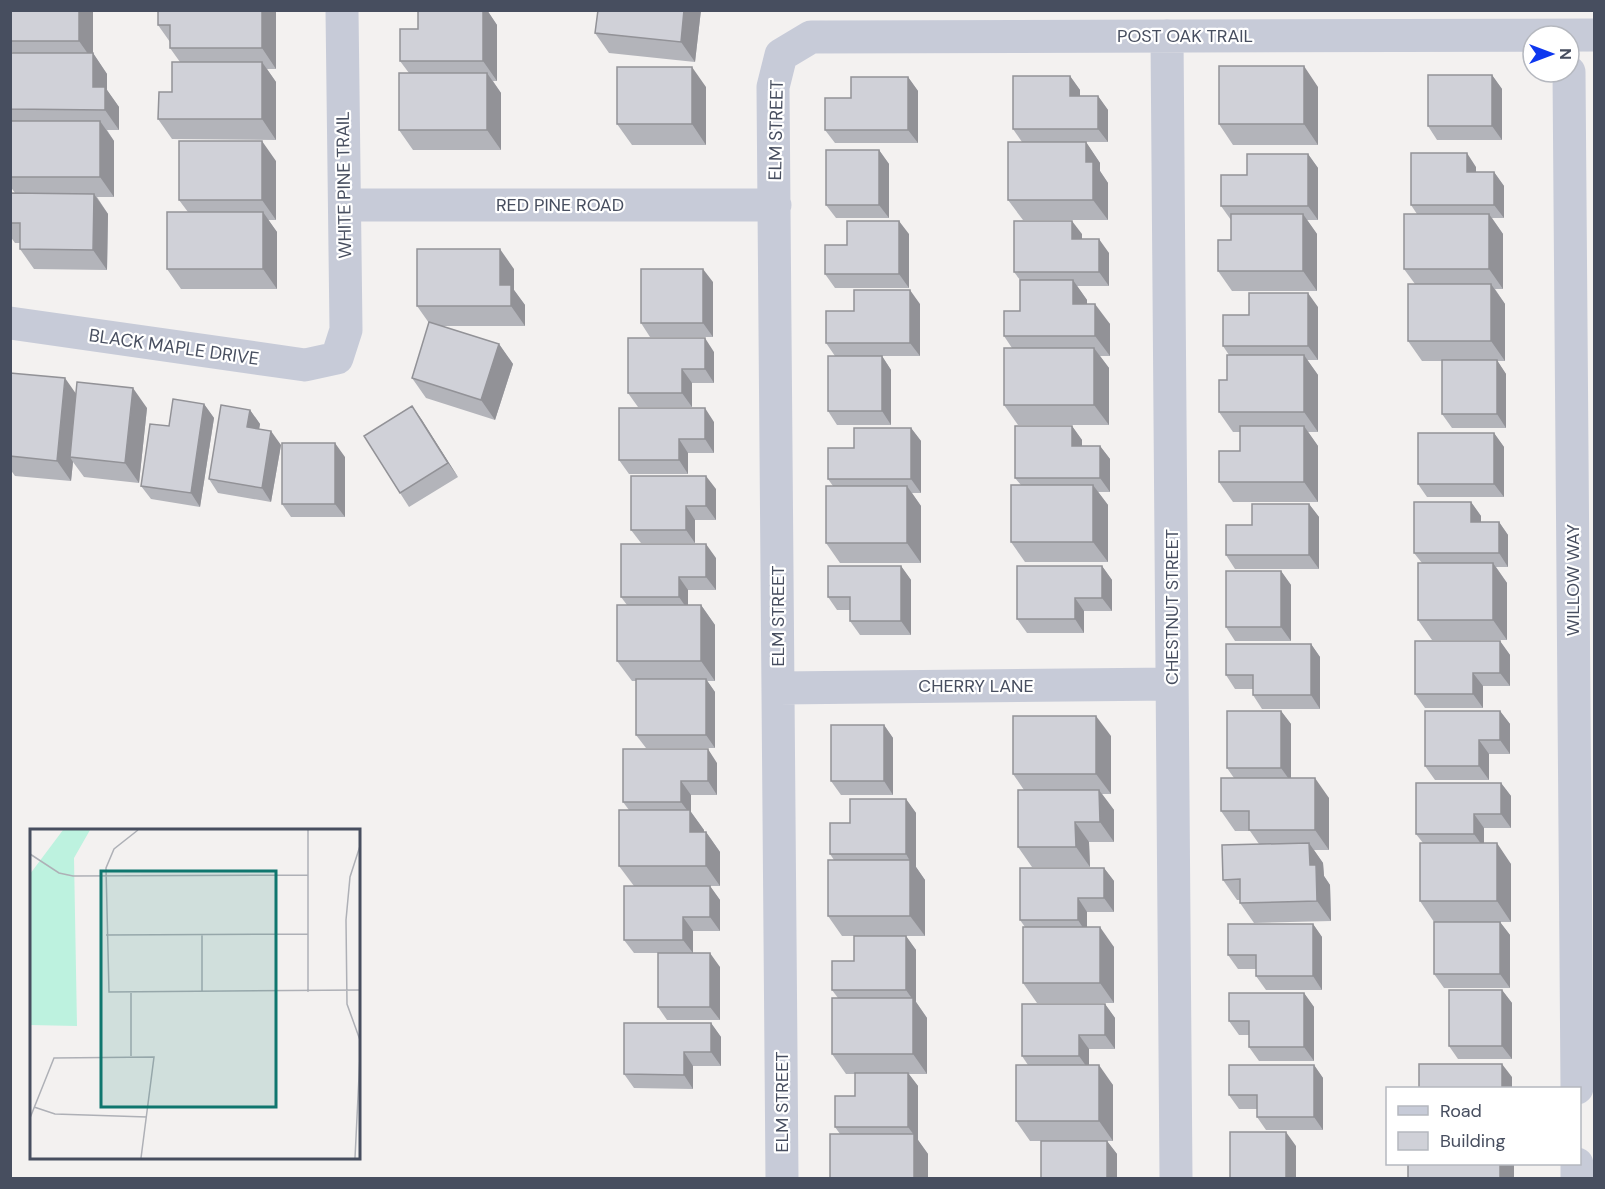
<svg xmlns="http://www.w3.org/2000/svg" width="1605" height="1189" font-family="'DM Sans',sans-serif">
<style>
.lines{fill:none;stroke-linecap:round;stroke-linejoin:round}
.minor{stroke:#c7cbd8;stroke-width:33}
.wall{fill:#b3b4ba}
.shaded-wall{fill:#929297}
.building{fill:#d0d1d8;stroke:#929297;stroke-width:1.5}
.labels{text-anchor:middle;stroke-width:4.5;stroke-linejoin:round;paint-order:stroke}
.street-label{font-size:18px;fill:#474e5f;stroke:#fff}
.inset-road{fill:none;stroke:#aeb0b6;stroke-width:1.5}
.view{fill:#0f766e;fill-opacity:0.15;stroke:#0f766e;stroke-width:3}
.inset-edge{fill:none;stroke:#474e5f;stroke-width:3}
</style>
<rect width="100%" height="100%" fill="#f3f1f0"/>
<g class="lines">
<path class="minor" d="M1167,36L1176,1178
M1569,72L1577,1088
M345,205H775
M10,323L305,365L337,358L346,330L342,10
M779,688L1172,684
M1577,1164V1178
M782,1178L773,87L781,55L811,37L1594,35"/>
</g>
<path class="wall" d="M10,10H93V53L107,74V90L119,107V130H107L114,141V197H97L108,214L107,270L34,269L20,249V243H15L10,236V193H15L10,186V121H12L10,119V53H13L10,50Z
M158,10H275L276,12V69H267L276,82V140L172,139L158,119L172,92L180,62L170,48V42L158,25Z
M411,10H487L497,25V81H493L501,93V150H413L399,130L409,73L400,61L418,29V12H412Z
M598,10H701L695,62L609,53L595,33Z
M1492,75L1502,89V140H1437L1428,126Z
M1070,76L1080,90V96H1098L1108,110V142H1086L1100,163V171L1108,183V220H1023L1008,200L1022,142L1013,129Z
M908,77L918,91V143H835L825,130L851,98Z
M706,87V145H632L617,124Z
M1318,87V145H1233L1219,124Z
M879,150L889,164V218H836L826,205Z
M1308,154L1318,168V220H1307L1317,234V291H1232L1218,271L1231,240V220L1221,206L1247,175Z
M276,161V220H268L277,232V289H181L167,269L188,212L179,200Z
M1476,167V172H1494L1504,186V218H1492L1503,234V289H1495L1505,304V361H1497L1506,374V428H1452L1442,414V361H1422L1408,341L1415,284L1404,269L1417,214L1411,205Z
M909,234V288H835L825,274L847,245Z
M1082,234V239L1109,253V286H1077L1087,300V304L1110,324V356H1100L1109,368V425H1018L1004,405L1012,348L1004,336L1020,311V280L1014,272Z
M514,269V290L525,305V326H441L499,344L513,364L495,420L426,398L412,378L429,323L417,306Z
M713,282V337H650L641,323Z
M920,304V356H882L891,370V425H837L828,411L835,356L826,343L854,311Z
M1318,307V360H1307L1318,375V432H1308L1318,446V502H1233L1219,482L1240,451V432H1233L1219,412L1227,380L1229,355L1223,346L1249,315Z
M714,352V383H692V407H638L628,393Z
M10,373L76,394L147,408L139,483L84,477L73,462L71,481L15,476L10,469Z
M204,404L214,418L200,507L151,499L141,486L169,426Z
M412,406L458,477L409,507L400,493Z
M250,410L260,424L259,429L281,445L271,502L218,493L209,479Z
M714,422V453H688V474H629L619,460Z
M1072,426L1082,440V446H1100L1110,459V492H1098L1108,505V562H1025L1011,542L1021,485L1015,478Z
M911,428L921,441V493H912L921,506V563H840L826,543L833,486L828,479L854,448Z
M1494,433L1504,447V497H1427L1418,484Z
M345,457V517H291L282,504Z
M716,489V520H695V543H641L631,530Z
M1471,502L1481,516V522H1499L1508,535V567H1496L1507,583V640H1432L1418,620L1422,563L1414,553Z
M1309,504L1319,517V569H1235L1226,555L1252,525Z
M716,558V590H688V605H701L715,625V681H707L715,692V748H646L636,735V681H632L617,661L627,605L621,597Z
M901,566L911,580V635H860L850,621V610H837L828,597Z
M1102,566L1112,580V611H1084V633H1027L1017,619Z
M1281,571L1291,585V641H1235L1226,627Z
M1500,641L1510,655V686H1483V708H1425L1415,694Z
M1311,644L1320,657V709H1262L1253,695V689H1235L1226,675Z
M1281,711L1291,724V778L1329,798V850H1314L1323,863L1324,876L1330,885L1331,921L1254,923L1240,903V900H1237L1223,880L1259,844L1250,831H1235L1221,811L1234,778L1227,768Z
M1500,711L1510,724V754H1489V780H1435L1425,766Z
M884,725L893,738V795H841L831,781Z
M1111,736V794H1102L1114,810V842H1089L1090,867H1032L1018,847L1024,790L1013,774Z
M717,763V795H691V812L704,830V832H706L720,852V886H634L619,866L629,810L623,802Z
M1501,783L1511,796V828H1484V843L1511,864V922H1434L1420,901L1423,843L1416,834Z
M906,799L916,813V867L925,880V936H842L828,916L834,860L830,854L850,823Z
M1104,868L1114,881V912H1087V927L1114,947V1003H1037L1023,983L1025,927L1020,920Z
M710,886L720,900V931H693V953L720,967V1020H667L658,1007L662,953H634L624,940Z
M1500,922L1510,935V988H1444L1434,974Z
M1313,924L1322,937V990H1266L1256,976V969H1238L1228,955Z
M906,936L916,950V1002L927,1018V1074H909L918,1086V1140L928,1154V1179L840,1134L835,1127L855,1096V1074H846L832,1054L838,998L832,990L854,961Z
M1502,990L1512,1003V1059H1458L1449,1046Z
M1304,993L1314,1007V1061H1259L1249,1047V1035H1239L1229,1021Z
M1105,1004L1115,1018V1049H1089V1065L1113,1085V1141H1107L1117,1154V1179L1041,1141H1030L1016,1121L1028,1065L1022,1056Z
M711,1023L721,1037V1066H693V1089L634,1088L624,1074Z
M1314,1065L1323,1078V1130H1266L1257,1117V1109H1239L1229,1095Z"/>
<path class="shaded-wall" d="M79,10H93V61L79,41Z
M262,10H275L276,12V69L262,48Z
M483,10H487L497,25V81L483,61Z
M684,10H701L695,62L681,42Z
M93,53L107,74V90L119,107V130L105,110L93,87Z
M262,62L276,82V140L262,119Z
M1304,66L1318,87V145L1304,124Z
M692,67L706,87V145L692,124Z
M487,73L501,93V150L487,130Z
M1492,75L1502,89V140L1492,126Z
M1070,76L1080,90V110L1070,96Z
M908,77L918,91V143L908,130Z
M1098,96L1108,110V142L1098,129Z
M100,121L114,141V197L100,177Z
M262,141L276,161V220L262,200Z
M1086,142L1100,163V171L1108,183V220L1093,200L1086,162Z
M879,150L889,164V218L879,205Z
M1467,153L1476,167V186L1467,172Z
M1308,154L1318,168V220L1308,206Z
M1494,172L1504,186V218L1494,205Z
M94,194L108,214L107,270L93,250Z
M263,212L277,232V289L263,269Z
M1303,214L1317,234V291L1303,271Z
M1489,214L1503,234V289L1489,269Z
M899,221L909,234V288L899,274Z
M1072,221L1082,234V253L1072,239Z
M1099,239L1109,253V286L1099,272Z
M500,249L514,269V290L525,305V326L511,306L500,285Z
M703,269L713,282V337L703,323Z
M1073,280L1087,300V324L1073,304Z
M1491,284L1505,304V361L1491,341Z
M910,290L920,304V356L910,343Z
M1308,293L1318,307V360L1308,346Z
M1095,304L1110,324V356L1095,336Z
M705,338L714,352V383L705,369Z
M499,344L513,364L495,420L481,400Z
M1094,348L1109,368V425L1094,405Z
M1304,355L1318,375V432L1304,412Z
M882,356L891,370V425L882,411Z
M1497,360L1506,374V428L1497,414Z
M682,369L692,383V407L682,393Z
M65,378L79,398L70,457L73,462L71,481L57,461Z
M133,388L147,408L139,483L125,463Z
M204,404L214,418L200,507L191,493Z
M412,406L422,420L458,477L448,463Z
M705,408L714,422V453L705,439Z
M250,410L260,424L257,441L247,427Z
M1072,426L1082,440V459L1072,446Z
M1304,426L1318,446V502L1304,482Z
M911,428L921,441V493L911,479Z
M271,431L281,445L271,502L262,488Z
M1494,433L1504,447V497L1494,484Z
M679,439L688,453V474L679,460Z
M335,443L345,457V517L335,504Z
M1100,446L1110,459V492L1100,478Z
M706,476L716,489V520L706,506Z
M1093,485L1108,505V562L1093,542Z
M907,486L921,506V563L907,543Z
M1471,502L1481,516V535L1471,522Z
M1309,504L1319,517V569L1309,555Z
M686,506L695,520V543L686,530Z
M1499,522L1508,535V567L1499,553Z
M706,544L716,558V590L706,577Z
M1493,563L1507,583V640L1493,620Z
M901,566L911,580V635L901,621Z
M1102,566L1112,580V611L1102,598Z
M1281,571L1291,585V641L1281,627Z
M679,577L688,590V610L679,597Z
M1075,598L1084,611V633L1075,619Z
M701,605L715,625V681L701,661Z
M1500,641L1510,655V686L1500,673Z
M1311,644L1320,657V709L1311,695Z
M1473,673L1483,686V708L1473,694Z
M706,679L715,692V748L706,735Z
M1281,711L1291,724V782L1281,768Z
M1500,711L1510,724V754L1500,740Z
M1096,716L1111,736V794L1096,774Z
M884,725L893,738V795L884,781Z
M1479,740L1489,754V780L1479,766Z
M708,749L717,763V795L708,781Z
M1315,778L1329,798V850L1315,830Z
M681,781L691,795V812L704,830V852L690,832V814L681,802Z
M1501,783L1511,796V828L1501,814Z
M1099,790L1114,810V842L1100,822Z
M906,799L916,813V867L925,880V936L910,916V861L906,854Z
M1474,814L1484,828V848L1474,834Z
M1075,822L1089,842L1090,867L1076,847Z
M706,832L720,852V886L706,866Z
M1309,843L1323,863L1324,876L1330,885L1331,921L1317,901L1310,865Z
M1497,843L1511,864V922L1497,901Z
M1104,868L1114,881V912L1104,898Z
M710,886L720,900V931L710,917Z
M1078,898L1087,912V934L1078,920Z
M683,917L693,931V953L683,940Z
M1500,922L1510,935V988L1500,974Z
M1313,924L1322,937V990L1313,976Z
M1100,927L1114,947V1003L1100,983Z
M906,936L916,950V1002L927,1018V1074L913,1054V1000L906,990Z
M710,953L720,967V1020L710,1007Z
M1502,990L1512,1003V1059L1502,1046Z
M1304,993L1314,1007V1061L1304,1047Z
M1105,1004L1115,1018V1049L1105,1035Z
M711,1023L721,1037V1066L711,1052Z
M1079,1035L1089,1049V1070L1079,1056Z
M684,1052L693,1066V1089L684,1075Z
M1502,1064L1512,1077V1089H1502Z
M1099,1065L1113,1085V1141L1099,1121Z
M1314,1065L1323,1078V1130L1314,1117Z
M908,1073L918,1086V1140L928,1154V1179H914V1135L908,1127Z
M1286,1132L1296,1146V1179H1286Z
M1107,1141L1117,1154V1179H1107Z
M1500,1164H1514V1179H1500Z"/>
<path class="building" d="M10,10H79V41H10Z
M158,10H262V48H170V25H158Z
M418,10H483V61H400V29H418Z
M598,10H684L681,42L595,33Z
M10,53H93V87H105V110L10,109Z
M172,62H262V119H158L159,92H172Z
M1219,66H1304V124H1219Z
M617,67H692V124H617Z
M399,73H487V130H399Z
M1428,75H1492V126H1428Z
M1013,76H1070V96H1098V129H1013Z
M851,77H908V130H825V98H851Z
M10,121H100V177H10Z
M179,141H262V200H179Z
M1008,142H1086V162H1093V200H1008Z
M826,150H879V205H826Z
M1411,153H1467V172H1494V205H1411Z
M1247,154H1308V206H1221V175H1247Z
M10,193L94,194L93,250L20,249V223H10Z
M167,212H263V269H167Z
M1231,214H1303V271H1218V240H1231Z
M1404,214H1489V269H1404Z
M847,221H899V274H825V245H847Z
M1014,221H1072V239H1099V272H1014Z
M417,249H500V285H511V306H417Z
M641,269H703V323H641Z
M1020,280H1073V304H1095V336H1004V311H1020Z
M1408,284H1491V341H1408Z
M854,290H910V343H826V311H854Z
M1249,293H1308V346H1223V315H1249Z
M429,322L499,344L481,400L412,378Z
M628,338H705V369H682V393H628Z
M1004,348H1094V405H1004Z
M1227,355H1304V412H1219V380H1227Z
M828,356H882V411H828Z
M1442,360H1497V414H1442Z
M10,373L65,378L57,461L10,456Z
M77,382L133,388L125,463L70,457Z
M173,399L204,404L191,493L141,486L150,424L169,426Z
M221,405L250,410L247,427L271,431L262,488L209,479Z
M412,406L448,463L400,493L364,436Z
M619,408H705V439H679V460H619Z
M1015,426H1072V446H1100V478H1015Z
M1240,426H1304V482H1219V451H1240Z
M854,428H911V479H828V448H854Z
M1418,433H1494V484H1418Z
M282,443H335V504H282Z
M631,476H706V506H686V530H631Z
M1011,485H1093V542H1011Z
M826,486H907V543H826Z
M1414,502H1471V522H1499V553H1414Z
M1252,504H1309V555H1226V525H1252Z
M621,544H706V577H679V597H621Z
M1418,563H1493V620H1418Z
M828,566H901V621H850V597H828Z
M1017,566H1102V598H1075V619H1017Z
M1226,571H1281V627H1226Z
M617,605H701V661H617Z
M1415,641H1500V673H1473V694H1415Z
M1226,644H1311V695H1253V675H1226Z
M636,679H706V735H636Z
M1227,711H1281V768H1227Z
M1425,711H1500V740H1479V766H1425Z
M1013,716H1096V774H1013Z
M831,725H884V781H831Z
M623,749H708V781H681V802H623Z
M1221,778H1315V830H1249V811H1221Z
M1416,783H1501V814H1474V834H1416Z
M1018,790H1099L1100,822H1075L1076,847H1018Z
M850,799H906V854H830V823H850Z
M619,810H690V832H706V866H619Z
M1309,843L1310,865H1316L1317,901L1240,903V879L1223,880L1222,845Z
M1420,843H1497V901H1420Z
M828,860H910V916H828Z
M1020,868H1104V898H1078V920H1020Z
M624,886H710V917H683V940H624Z
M1434,922H1500V974H1434Z
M1228,924H1313V976H1256V955H1228Z
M1023,927H1100V983H1023Z
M854,936H906V990H832V961H854Z
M658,953H710V1007H658Z
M1449,990H1502V1046H1449Z
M1229,993H1304V1047H1249V1021H1229Z
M832,998H913V1054H832Z
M1022,1004H1105V1035H1079V1056H1022Z
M624,1023H711V1052H684V1075L624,1074Z
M1419,1064H1502V1089H1419Z
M1016,1065H1099V1121H1016Z
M1229,1065H1314V1117H1257V1095H1229Z
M855,1073H908V1127H835V1096H855Z
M1230,1132H1286V1179H1230Z
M830,1134H914V1179H830Z
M1041,1141H1107V1179H1041Z
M1408,1164H1500V1179H1408Z"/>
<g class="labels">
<g class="street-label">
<text x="1185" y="42">POST OAK TRAIL</text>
<text transform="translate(776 130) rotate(-89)" y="6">ELM STREET</text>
<text transform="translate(344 185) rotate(-91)" y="6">WHITE PINE TRAIL</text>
<text x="560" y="211">RED PINE ROAD</text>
<text transform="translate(174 347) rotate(8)" y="6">BLACK MAPLE DRIVE</text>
<text transform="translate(1573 580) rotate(-90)" y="6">WILLOW WAY</text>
<text transform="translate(1172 607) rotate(-90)" y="6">CHESTNUT STREET</text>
<text transform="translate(778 616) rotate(-90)" y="6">ELM STREET</text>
<text x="976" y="692">CHERRY LANE</text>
<text transform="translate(782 1102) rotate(-90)" y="6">ELM STREET</text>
</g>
</g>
<g transform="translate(30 829)">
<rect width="330" height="330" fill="#f3f1f0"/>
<path d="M33,1H60L44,29L47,197L0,196V45Z" fill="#bdf2df"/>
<path class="inset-road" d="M108,1L84,20L76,39L79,163L330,161M278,1V163M330,17L320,48L316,91L317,175L330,211M0,25L29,44L43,47L278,46M172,105V163M76,106L278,105M101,164V227M4,278L25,285L117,288M0,289L24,229L124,228L111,329M325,329L330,227"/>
<path class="view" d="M71,42H246V278H71Z"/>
<rect width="330" height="330" class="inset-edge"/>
</g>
<rect width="1605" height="1189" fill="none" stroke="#474e5f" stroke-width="24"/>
<rect x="1386" y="1087" width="195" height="78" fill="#ffffff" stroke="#b5b8bf" stroke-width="1.5"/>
<rect x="1398" y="1106" width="30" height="9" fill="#c7cbd8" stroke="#b5b8bf" stroke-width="1.5"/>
<text x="1440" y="1117" font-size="18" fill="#474e5f">Road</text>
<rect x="1398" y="1132" width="30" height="18" fill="#d0d1d8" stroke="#b5b8bf" stroke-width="1.5"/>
<text x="1440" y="1147" font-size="18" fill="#474e5f">Building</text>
<g transform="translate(1551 54) rotate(90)"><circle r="28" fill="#ffffff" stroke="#b5b8bf" stroke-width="1.5"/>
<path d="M0-4.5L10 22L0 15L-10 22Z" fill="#0e37ef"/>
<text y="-9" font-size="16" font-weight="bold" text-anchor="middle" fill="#474e5f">N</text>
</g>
</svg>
